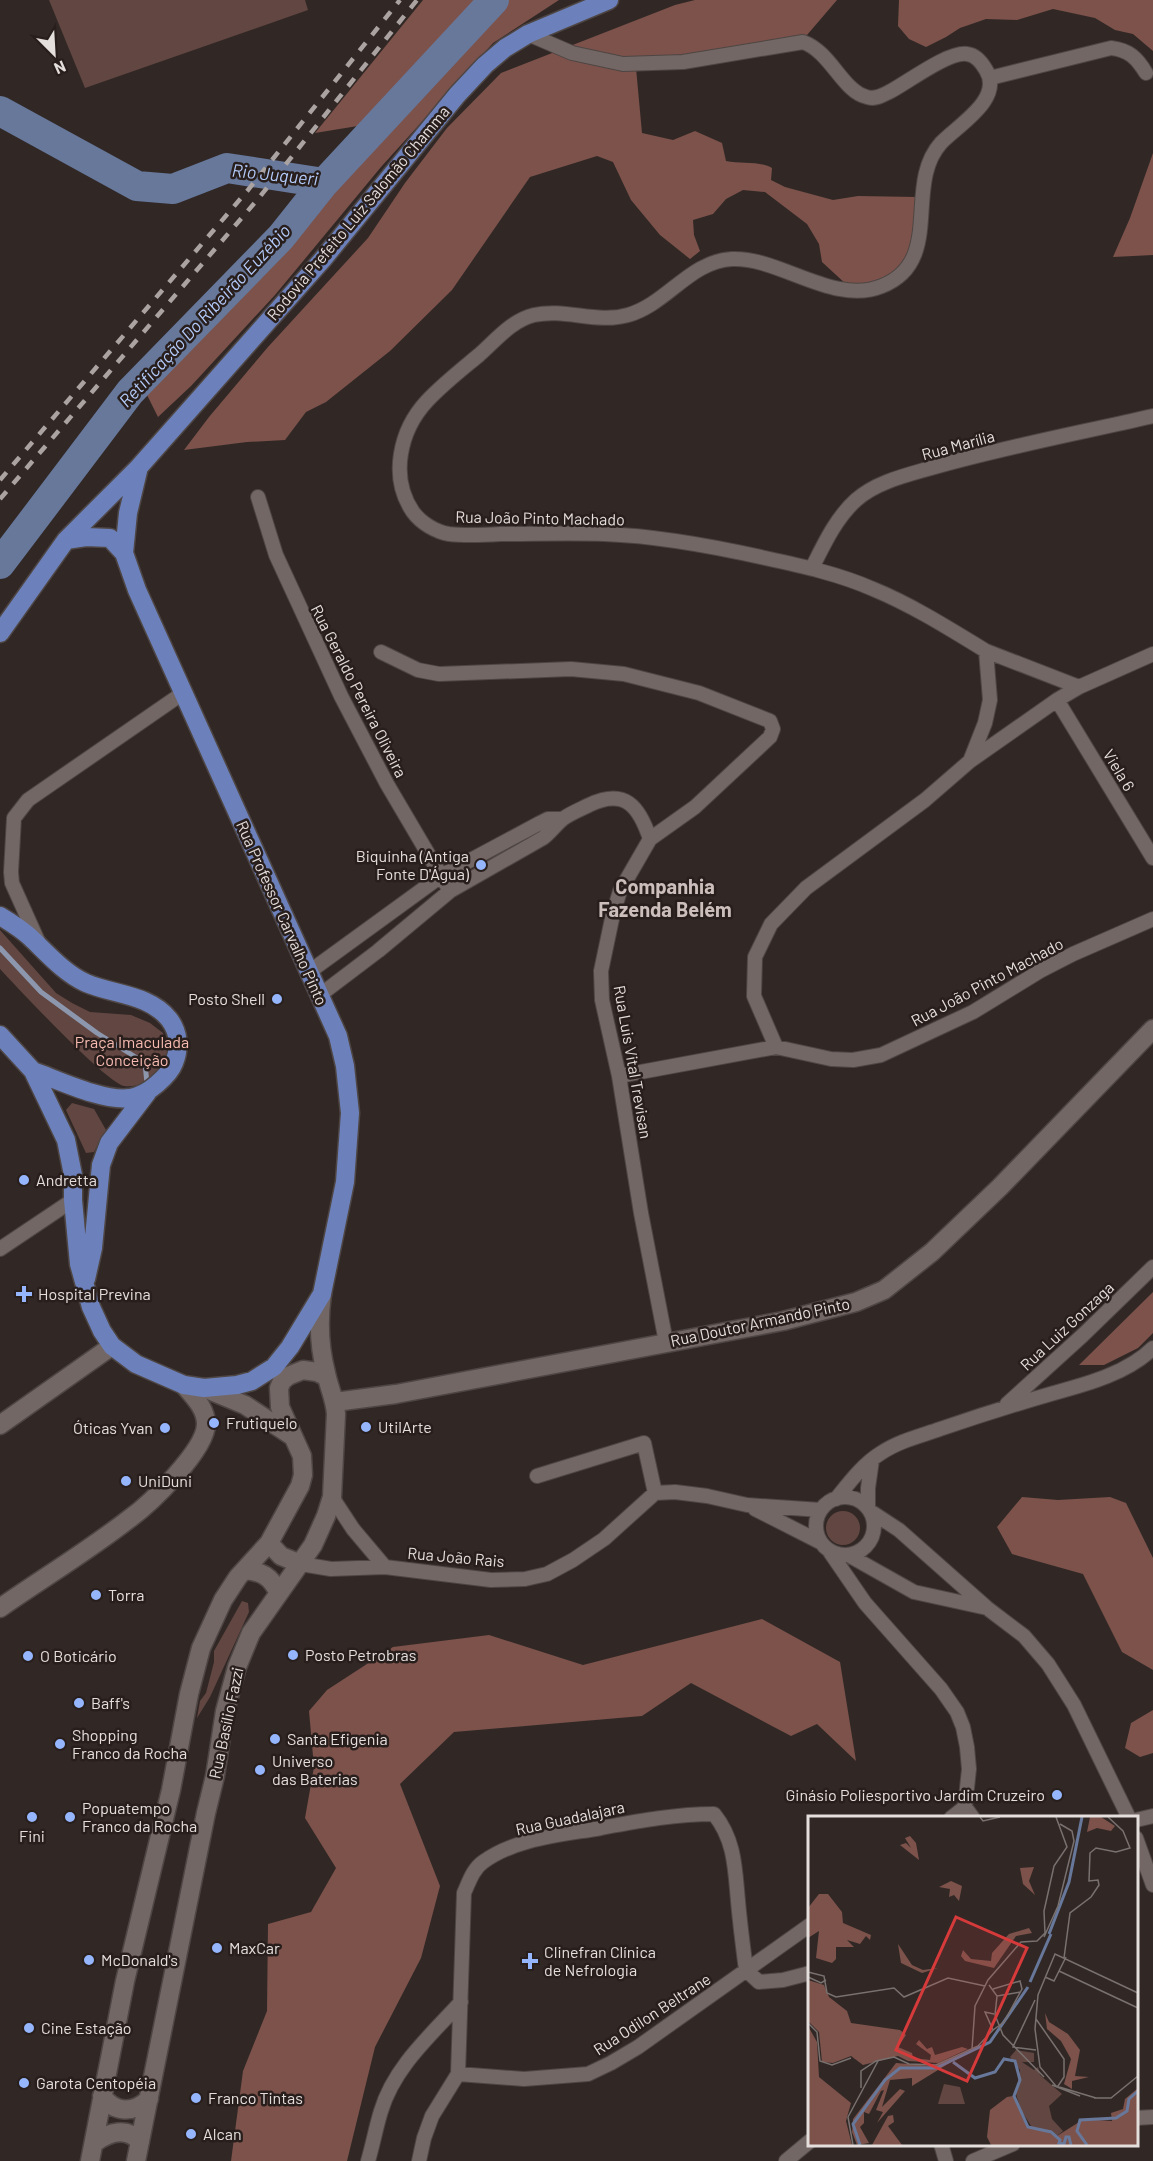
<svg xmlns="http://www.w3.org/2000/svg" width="1153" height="2161" font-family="Barlow,sans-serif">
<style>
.green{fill:#624641}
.forest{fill:#7c524b}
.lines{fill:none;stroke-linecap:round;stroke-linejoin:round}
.stream{stroke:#8c97ae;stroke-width:5}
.river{stroke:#67789b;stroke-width:30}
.minor-casing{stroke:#4e4644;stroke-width:16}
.tertiary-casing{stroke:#4e4644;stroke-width:21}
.secondary-casing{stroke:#4e4644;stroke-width:21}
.primary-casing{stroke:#4e4644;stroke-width:21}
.minor{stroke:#736765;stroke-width:14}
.tertiary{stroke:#736765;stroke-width:18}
.secondary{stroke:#736765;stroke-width:18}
.primary{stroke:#6c81bb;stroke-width:18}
.rail{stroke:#aaa3a1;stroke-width:4.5;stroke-dasharray:10 10;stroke-linecap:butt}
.poi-dot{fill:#95b6fd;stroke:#281e1c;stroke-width:2}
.labels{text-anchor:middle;stroke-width:5;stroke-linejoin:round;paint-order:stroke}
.street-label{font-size:16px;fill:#e4dedc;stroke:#281e1c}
.poi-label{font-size:16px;fill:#e4dedc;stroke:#281e1c;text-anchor:start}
.park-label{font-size:16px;fill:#f7bbb1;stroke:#281e1c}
.water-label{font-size:18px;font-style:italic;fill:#b3caf9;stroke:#281e1c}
.quarter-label{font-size:20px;font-weight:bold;fill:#cbbebb;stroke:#281e1c}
.inset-river{fill:none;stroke:#67789b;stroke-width:3}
.inset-road{fill:none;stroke:#79716f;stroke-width:1.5}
.view{fill:#d73a3a;fill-opacity:0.15;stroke:#d73a3a;stroke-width:3}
.inset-edge{fill:none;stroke:#e4dedc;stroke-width:3}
</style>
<rect width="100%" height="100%" fill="#312826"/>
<path class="green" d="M49,0H305L308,10L85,88Z
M0,930L56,993L72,1003L90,1012L131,1015L150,1023L163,1033L168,1052L159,1077C149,1081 136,1088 124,1086C105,1082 18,988 0,969Z
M72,1103L94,1109L106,1130L94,1152L86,1153L66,1110Z
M826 1528a17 17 0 1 1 34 0a17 17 0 1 1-34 0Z
M242,1601L248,1603L249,1612L210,1697L197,1718L200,1701L206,1693L214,1662V1651Z"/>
<path class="forest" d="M423,0H559L493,43L381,167L275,295L191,386L158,417L143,387L285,240L332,182L378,132L370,124L315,133Z
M695,0H837L807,35L769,41L720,53L635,57L642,133L673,140L695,131L722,143L726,161C741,164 761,161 772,168L771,180L785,187L833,200L858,196L916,197L918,228L911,257L898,273L864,288L847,285L822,262L819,244L807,224L765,192L743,190L726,199L713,214L693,220L694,235L700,251L690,259L660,235L631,200L613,162L597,156L530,177L452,290L390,351L326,402L306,412L285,440L247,442L184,450L209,417L268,347L368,238L405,183L447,128L501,73L675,5Z
M899,0H1153V51L1133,34L1115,30L1095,18L1053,9L1017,20L986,19L960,28L946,37L926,47L909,39L898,26Z
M1153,153V255L1113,257L1130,218Z
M1153,1292V1333L1138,1348L1104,1365H1079Z
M1022,1497L1058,1500L1110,1497L1126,1503L1153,1558V1670L1122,1652L1083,1574L1012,1554L997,1527Z
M762,1619L840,1662L856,1761L817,1724L791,1736L691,1683L642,1716L454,1732L400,1784L440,1886L421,1958L375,2047L347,2161H231L243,2071L267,2011L268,1924L311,1912L336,1868L305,1818L314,1767L309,1711L327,1690L393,1647L489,1635L583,1665Z
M1153,1710V1753L1140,1757L1125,1748L1131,1723Z"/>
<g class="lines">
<path class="stream" d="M0,948L41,992L97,1033L145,1063L147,1084"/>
<path class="river" d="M0,111L137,186L173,189L227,168L324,183
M0,564L130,392L281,237L324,183L494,0"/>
<defs>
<path id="minor" d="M528,34L572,53L623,64L683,62L803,42C831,52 843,92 867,97C875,100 883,95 891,91C908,82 949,51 967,54C976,55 982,63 986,70C1004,99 958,125 941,143C903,185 945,261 882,286C834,306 780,257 732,259C690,261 667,304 628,315C597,324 565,308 534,315C512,320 495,341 479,355C461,370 443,384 427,401C400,430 389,477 413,512C421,523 436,532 449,534C466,536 484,535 501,534C535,534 570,533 604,534C659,536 712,546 765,558C802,566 839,574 873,589C912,605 950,629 986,651L990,700L985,723L970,761L925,800L806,888L771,924L755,957L754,996L776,1047
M990,78L1111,48C1129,50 1137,58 1146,73
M258,497L276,555L341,696L387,784L450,891
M812,568C824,544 836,518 856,500C876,482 907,475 931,468C1004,447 1079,433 1153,416
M986,651L1079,687
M381,652L418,670L439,674L571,669L624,674L699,693L770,721L773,729L770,737L695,807L650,839
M1057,700L1153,858
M970,761L1057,700L1079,687L1153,654
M38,941L12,883L11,872L14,818L28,800L183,693
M309,972L441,876L538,824L548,819H562
M320,995L378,951L450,891L543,838C551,832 556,824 564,818C571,813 581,809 589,805C625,788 639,806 650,839L620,891L613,914L601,971L602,1000L619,1076L641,1213L666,1342
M619,1076L776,1047L831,1059L853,1060L881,1055L973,1012L1040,971L1073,954L1153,919
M0,1249L73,1200
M1007,1404L1083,1335L1153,1267
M537,1476L644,1443L655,1493
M816 1526a29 29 0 1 1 58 0a29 29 0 1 1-58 0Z
M332,1497L353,1529L385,1567
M836,1499C849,1483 863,1464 881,1453C899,1441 920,1436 940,1429C978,1416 1016,1404 1054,1393C1087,1384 1128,1373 1153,1348
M868,1507V1488L872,1460
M755,1509L820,1542
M870,1511L899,1530L986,1607
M830,1552L865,1603L941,1689L957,1712L963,1727L967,1747L969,1769L965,1807L973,1818
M850,1556L914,1592L987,1608L1024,1636L1048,1664L1074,1705L1129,1818
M301,1564L331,1569L385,1567L491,1580L525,1579L547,1574L573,1560L604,1539L655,1493L675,1492L707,1496L747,1505L821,1510
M951,1818L965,1807
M1136,1820L1153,1816
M1136,1838L1153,1885
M458,2074L524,2079L588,2074L611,2063L638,2047L810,1925
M1136,2118L1153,2117
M941,2144L946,2161
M368,2161C373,2144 376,2127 381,2111C394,2067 431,2035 461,2002
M419,2161L424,2138L432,2116L458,2074L464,1893C469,1882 473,1869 483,1862C516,1838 561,1835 601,1828C639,1821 676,1814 714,1814C735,1840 735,1869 738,1901C740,1924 743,1947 746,1970L759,1982L783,1980L810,1973
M786,2161L810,2141
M973,2161L1013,2144"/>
<path id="tertiary" d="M0,1425L112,1346
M0,1608C43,1578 88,1551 129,1519C150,1504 206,1450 206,1424C206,1408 193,1396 184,1385"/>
<path id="secondary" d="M204,1388L245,1405L292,1436
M335,1402L396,1394L783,1321L856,1302L884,1290L932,1252L1000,1187L1153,1029
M269,1543L281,1556L301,1564
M245,1570C263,1572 270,1576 279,1593
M102,2096C115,2113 133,2114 149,2099
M94,2143C109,2132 127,2126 140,2142
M90,2161L125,1981L171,1790L189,1694L201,1648L223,1600L238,1577L269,1543L300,1486L303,1475L302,1456L280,1407L279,1388L282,1381L288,1376L303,1370L317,1372L327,1377
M136,2161L206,1813L215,1776L225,1711L237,1667L251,1633L313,1545L326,1516L332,1497L336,1414C335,1399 329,1388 326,1373C319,1346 318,1322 322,1294"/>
<path id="primary" d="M66,540L86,537L110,538L124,553
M0,633L66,540L139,467L323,259L457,95L485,65L505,48L528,34L609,0
M0,916C10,922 21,929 30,937C47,953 64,973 86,983C114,995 149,994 169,1019C179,1032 180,1048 174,1063C171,1071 164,1078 157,1084C149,1091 141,1096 130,1098C104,1102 58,1080 33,1071
M0,1035L33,1071L66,1140L73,1175V1200L79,1264L91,1307L102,1331L112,1346L136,1364L184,1385L204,1388L237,1385L252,1381L274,1367L290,1347L322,1294L345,1182L350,1113L345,1066L338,1036L137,590L124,553L128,513L139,467
M86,1279L93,1248L101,1165L109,1143L147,1093"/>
</defs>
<use href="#minor" class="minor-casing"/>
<use href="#tertiary" class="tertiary-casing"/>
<use href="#secondary" class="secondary-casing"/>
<use href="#primary" class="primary-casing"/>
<use href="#minor" class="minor"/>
<use href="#tertiary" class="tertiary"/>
<use href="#secondary" class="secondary"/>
<use href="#primary" class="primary"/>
<path class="rail" d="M0,480L248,190L400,0
M0,499L258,199L417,0"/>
</g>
<g class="poi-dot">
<circle cx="481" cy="865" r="6"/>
<circle cx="277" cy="999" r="6"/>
<circle cx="24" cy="1180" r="6"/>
<path d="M21 1285h6v6h6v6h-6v6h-6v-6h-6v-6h6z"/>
<circle cx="214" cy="1423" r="6"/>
<circle cx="366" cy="1427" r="6"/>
<circle cx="165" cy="1428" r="6"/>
<circle cx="126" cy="1481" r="6"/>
<circle cx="96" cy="1595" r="6"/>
<circle cx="293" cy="1655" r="6"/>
<circle cx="28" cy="1656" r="6"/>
<circle cx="79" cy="1703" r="6"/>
<circle cx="275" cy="1739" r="6"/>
<circle cx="60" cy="1744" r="6"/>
<circle cx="260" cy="1770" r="6"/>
<circle cx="1057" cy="1795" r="6"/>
<circle cx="32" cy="1817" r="6"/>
<circle cx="70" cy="1817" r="6"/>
<circle cx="217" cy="1948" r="6"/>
<circle cx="89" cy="1960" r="6"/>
<path d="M527 1952h6v6h6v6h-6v6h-6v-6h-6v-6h6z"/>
<circle cx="29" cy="2028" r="6"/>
<circle cx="24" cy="2083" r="6"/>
<circle cx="196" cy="2098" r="6"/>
<circle cx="191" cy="2134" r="6"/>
</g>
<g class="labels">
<g class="street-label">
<text transform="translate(358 213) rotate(-50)" y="6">Rodovia Prefeito Luiz Salomão Chamma</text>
<text transform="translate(958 445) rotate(-15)" y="6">Rua Marília</text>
<text transform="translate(540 518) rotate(1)" y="6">Rua João Pinto Machado</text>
<text transform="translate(359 691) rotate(63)" y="6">Rua Geraldo Pereira Oliveira</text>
<text transform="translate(1119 770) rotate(59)" y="6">Viela 6</text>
<text transform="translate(282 913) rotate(66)" y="6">Rua Professor Carvalho Pinto</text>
<text transform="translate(987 982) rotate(-28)" y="6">Rua João Pinto Machado</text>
<text transform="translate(633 1062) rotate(80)" y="6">Rua Luis Vital Trevisan</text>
<text transform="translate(760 1322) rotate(-12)" y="6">Rua Doutor Armando Pinto</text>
<text transform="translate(1067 1326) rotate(-43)" y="6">Rua Luiz Gonzaga</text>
<text transform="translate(456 1557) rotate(5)" y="6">Rua João Rais</text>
<text transform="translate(226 1723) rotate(-78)" y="6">Rua Basílio Fazzi</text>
<text transform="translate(570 1818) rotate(-12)" y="6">Rua Guadalajara</text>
<text transform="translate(652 2014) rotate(-33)" y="6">Rua Odilon Beltrane</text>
</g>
<g class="poi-label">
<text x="469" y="862" text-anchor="end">Biquinha (Antiga<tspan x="469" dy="18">Fonte D'Água)</tspan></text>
<text x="265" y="1005" text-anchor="end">Posto Shell</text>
<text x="36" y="1186">Andretta</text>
<text x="38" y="1300">Hospital Previna</text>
<text x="226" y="1429">Frutiquelo</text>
<text x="378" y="1433">UtilArte</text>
<text x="153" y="1434" text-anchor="end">Óticas Yvan</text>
<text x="138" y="1487">UniDuni</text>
<text x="108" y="1601">Torra</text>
<text x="305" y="1661">Posto Petrobras</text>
<text x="40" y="1662">O Boticário</text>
<text x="91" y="1709">Baff's</text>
<text x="72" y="1741">Shopping<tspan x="72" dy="18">Franco da Rocha</tspan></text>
<text x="287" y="1745">Santa Efigenia</text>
<text x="272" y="1767">Universo<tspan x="272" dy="18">das Baterias</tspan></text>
<text x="1045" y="1801" text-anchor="end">Ginásio Poliesportivo Jardim Cruzeiro</text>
<text x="82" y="1814">Popuatempo<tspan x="82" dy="18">Franco da Rocha</tspan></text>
<text x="32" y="1842" text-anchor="middle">Fini</text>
<text x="229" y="1954">MaxCar</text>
<text x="544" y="1958">Clinefran Clínica<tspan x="544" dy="18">de Nefrologia</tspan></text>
<text x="101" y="1966">McDonald's</text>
<text x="41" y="2034">Cine Estação</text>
<text x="36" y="2089">Garota Centopéia</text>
<text x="208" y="2104">Franco Tintas</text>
<text x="203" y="2140">Alcan</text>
</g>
<g class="park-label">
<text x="132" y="1048">Praça Imaculada<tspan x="132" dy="18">Conceição</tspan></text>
</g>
<g class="water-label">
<text transform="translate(275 175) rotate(6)" y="6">Rio Juqueri</text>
<text transform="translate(205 316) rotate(-47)" y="6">Retificação Do Ribeirão Euzébio</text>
</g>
<g class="quarter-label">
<text x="665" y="894">Companhia<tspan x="665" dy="23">Fazenda Belém</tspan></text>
</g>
</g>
<g transform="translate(808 1816)">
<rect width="330" height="330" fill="#312826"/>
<path d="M208,234L226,237V246H214L226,254L230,251L232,259L254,278L241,290L244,303L255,315L249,320L225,313L213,294L208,278L212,254L202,241ZM136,268L152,271L157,288H130Z" fill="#624641"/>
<path d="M282,1H293L307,10L303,15L289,12L279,16ZM102,20L108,27L111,44L92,29L98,27L103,32L97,22ZM226,51L221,65L227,79L215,68L212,52ZM143,65L154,70L151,85L146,79L141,81L142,73L131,71ZM11,78H20L34,96L35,107L63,119L62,124L58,120L52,128L39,124L46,131H28V143L24,147L8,142L11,115L0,122V92ZM221,112L224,117L208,120L186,152L157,145L153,140L155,134L163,143L183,145L184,137L201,118ZM90,128L104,149L115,154L130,152L114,157L93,147ZM0,164L16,169L21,181L39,195L43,207L92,214L98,219L90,231L104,237L105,242L122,244L123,239L108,228L111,224L119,233L124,231L127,239L154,231L160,233L130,247L100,245L90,240L55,249L43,240L25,247L14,246L11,216L0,205ZM237,197L241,206L260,218L272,234L267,260L281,261L264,265V273L256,268L263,243L253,225L239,213ZM0,210L9,226L11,261L43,287L38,305L44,329H0ZM161,235L104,270V262L82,264L74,291L92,273L97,275L69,307L75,296L68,294L76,274L73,275L61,298L56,296V307L52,311L61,327L49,329L44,316L45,303L88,247L125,250ZM330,272V329H183L179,321L182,294L199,281L205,280L219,309L249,320L276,303L304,305L303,297L315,293L317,283ZM85,299L86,306L80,310L94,329H64L80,300Z" fill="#7c524b"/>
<path class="inset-river" d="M241,118L261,66L274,1M222,166L243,118M145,246L167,262L187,256L196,243L207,245L212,264L206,280L220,311L243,316L252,324L251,327L256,328L258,321H261L263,329M52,329L45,308L77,264L92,252H128L182,226L220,171M279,329L269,315L272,304L308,302L319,295L321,283L330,275"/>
<path class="inset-road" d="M172,1L175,5L192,1M236,121L250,90L266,25L264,15L252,8M256,142L262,97L283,81L291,69L290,64L281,65L282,37L288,32L308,36L322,32L315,15L300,1M251,155L330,192M0,156L16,160L19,177L28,181L86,172L96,181L140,162L177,170M0,161L13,167L18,164M237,161L246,165L258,141M181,169L189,180L187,199L195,219L236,261M189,180L213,176M227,184L205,231L228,234M228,203L256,243V261L250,270M0,207L9,216L12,245L24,249L43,242M185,214L196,206L214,173L212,165L185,173M164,233L167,190L180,164L213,126L229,125L237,117L236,95L246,50L259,31L248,1M244,269L272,280M53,272V255L68,245L86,241L101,248L128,249L170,230L185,214L177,196L186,198M286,282H303L330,260M288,282L248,270L232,251L227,213L230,179L247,138L330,177M45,329L40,301L70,245"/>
<path class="view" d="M148,101L219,132L159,265L88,234Z"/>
<rect width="330" height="330" class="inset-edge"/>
</g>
<g transform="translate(54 54) rotate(156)" stroke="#281e1c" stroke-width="4.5" paint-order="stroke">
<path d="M0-4.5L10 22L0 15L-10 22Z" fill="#e4dedc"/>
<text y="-9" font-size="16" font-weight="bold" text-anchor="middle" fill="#e4dedc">N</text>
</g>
</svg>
